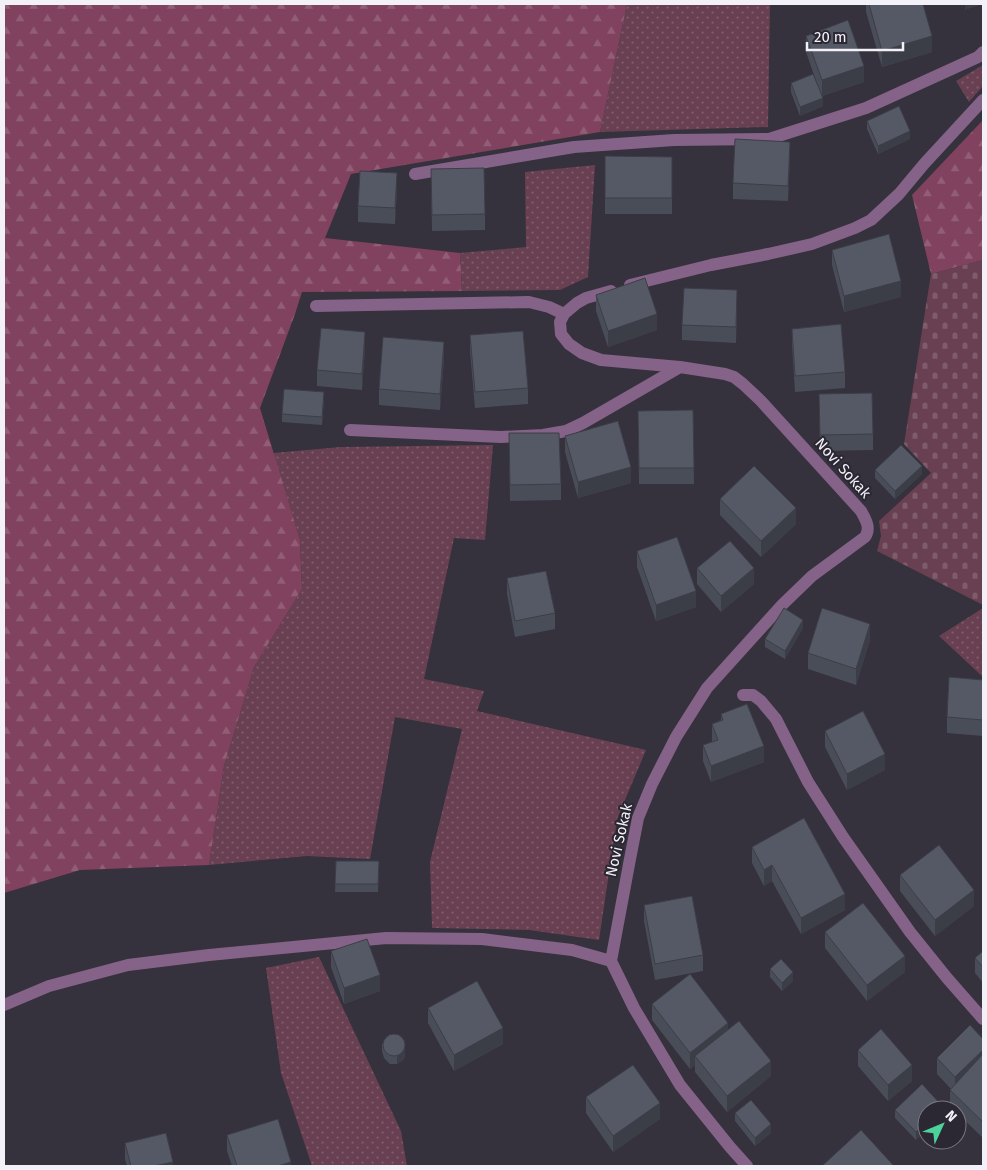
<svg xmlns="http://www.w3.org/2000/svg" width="987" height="1170" font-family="'Fira Sans',sans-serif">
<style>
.grass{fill:url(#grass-dots)}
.forest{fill:url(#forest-firs)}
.cemetery{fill:url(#cemetery-stones)}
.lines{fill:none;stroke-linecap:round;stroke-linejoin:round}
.minor{stroke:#856287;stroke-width:12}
.wall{fill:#494d58}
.shaded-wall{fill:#3c3e47}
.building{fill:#555966;stroke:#3c3e47}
.labels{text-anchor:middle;stroke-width:4;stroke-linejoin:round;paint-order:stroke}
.street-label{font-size:15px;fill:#f3f1f8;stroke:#2b2733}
</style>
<defs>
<pattern id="grass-dots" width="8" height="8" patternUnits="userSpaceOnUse" patternTransform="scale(1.25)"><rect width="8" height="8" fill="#694052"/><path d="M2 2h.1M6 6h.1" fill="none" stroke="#7f5c6c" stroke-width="1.8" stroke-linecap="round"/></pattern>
<pattern id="forest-firs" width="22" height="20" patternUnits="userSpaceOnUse" patternTransform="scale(1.25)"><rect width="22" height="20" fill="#80425e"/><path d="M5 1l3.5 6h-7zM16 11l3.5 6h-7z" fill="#925e76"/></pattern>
<pattern id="cemetery-stones" width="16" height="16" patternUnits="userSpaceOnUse" patternTransform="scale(1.25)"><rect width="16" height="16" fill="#694052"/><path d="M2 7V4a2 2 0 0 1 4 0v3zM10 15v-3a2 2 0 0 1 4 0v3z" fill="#7f5c6c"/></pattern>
</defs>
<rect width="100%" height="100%" fill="#35313d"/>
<path class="grass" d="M627,4H770L768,127L600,132Z
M983,65V86L969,102L956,81Z
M595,165L588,277L560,290L462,291L460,253L526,247L525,172Z
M493,445L485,540L454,538L424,679L484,691L477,711L646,750L617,819L599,940L529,930L432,928L430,862L462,729L395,717L370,859L307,856L209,865L224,766L254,667L302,589L300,540L273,453L341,447Z
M983,608V677L939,636Z
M319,957L401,1131L407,1166H312L281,1073L266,968Z"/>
<path class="forest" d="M4,4H627L600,132L351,174L325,238L460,253L462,291L302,292L295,314L260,408L300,540L302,589L254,667L224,766L209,865L80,870L4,893Z
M983,120V260L931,274L912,195Z"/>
<path class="cemetery" d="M983,260V605L877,551L881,536L879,521L931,473L904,444L931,274Z"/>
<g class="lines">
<path class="minor" d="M415,174L574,147L674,140L769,139L866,108L978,57L983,52
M630,285L711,265L768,254L812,244L855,228L871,220L899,194L924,164L983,100
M611,291L586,298L577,303L564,314L560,322L561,334L569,344L582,353L601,360L680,367L725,374L734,377L743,384L761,401L861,511C866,520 871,528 865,537L812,576L782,605L707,688L676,737L652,784L638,818L630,859L611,961L634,1008L680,1085L730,1147L747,1166
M316,306L529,302L549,307L564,314
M350,430L501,437L543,435L566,431L583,423L680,367
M743,695H753L761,701L776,719L808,782L843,837L910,932L947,978L983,1019
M4,1005L49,986L128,965L209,955L386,938L482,939L572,950L611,961"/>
</g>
<path class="wall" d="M866,4H923L932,52L882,67L866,12Z
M806,36L864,82L822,96L823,106L800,116L791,92V83L816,81L806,52Z
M867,121L910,139L878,154L867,129Z
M605,156L672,157V214H605Z
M790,158L788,201L733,199V183Z
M431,185L485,214V230L432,231Z
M397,189L395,224L358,222V206Z
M832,250L901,297L844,312L832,265Z
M596,295L657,330L608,347L596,311Z
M737,306L736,343L682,340V325Z
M792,329L845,372V388L795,392L792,345Z
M470,335L528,388V404L475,408L470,351Z
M365,348L362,390L317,386V370Z
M444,358L440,410L379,405V389Z
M819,394L873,434V450L820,451Z
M324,400L322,425L282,422V414Z
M693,410L694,484H639L638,411Z
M565,436L631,483L578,498L565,452Z
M509,449L561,484V500L510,501Z
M875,470L922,474L895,499L875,478Z
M720,499L796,524L761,557L720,515Z
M637,551L696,607L656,621L637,567Z
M697,568L754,584L721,612L697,584Z
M507,578L555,613V629L515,637L507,594Z
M803,628L785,659L765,647V639Z
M870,640L856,685L808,669V653Z
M983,680V736L947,733V717Z
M721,714L764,762L711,782L703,761V745L712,742V724L721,720Z
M825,731L885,770L847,790L825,747Z
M752,847L845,910L801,934L772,881L764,886L752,863Z
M336,861H379L378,892H335Z
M900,875L974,906L935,936L900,891Z
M644,905L703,955V971L655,980L644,921Z
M825,932L905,972L867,1001L825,948Z
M331,951L380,991L344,1004L331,967Z
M983,951V983L975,973V958Z
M770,969L793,981L782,991L770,977Z
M652,1004L728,1029L771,1076L727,1112L695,1072V1065L690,1069L652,1020Z
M428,1008L503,1044L454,1071L428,1023Z
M983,1039V1138L957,1113V1110H954L950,1106V1090L951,1089L937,1074V1058Z
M382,1043L405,1056L403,1060L397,1064H390L384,1058L382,1051Z
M858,1050L912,1081L888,1101L858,1066Z
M586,1097L660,1119L613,1152L586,1113Z
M895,1110H943L916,1140L895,1118Z
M735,1113L771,1133L755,1146L735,1121Z
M227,1135L291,1166H232L227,1151Z
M125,1143L173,1166H127L125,1159Z"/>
<path class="shaded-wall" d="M965,4H983L965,10Z
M932,36V52L882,67V51Z
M864,66V82L822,96V80Z
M823,98V106L800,116V107Z
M910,131V139L878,154V146Z
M790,142V158L788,201V186Z
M397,173V189L395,224V208Z
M901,281V297L844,312V296Z
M737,290V306L736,343V327Z
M657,314V330L608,347V331Z
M365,332V348L362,390V374Z
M444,342V358L440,410V394Z
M922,466V474L895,499V491Z
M631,467V483L578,498V482Z
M796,508V524L761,557V541Z
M754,568V584L721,612V596Z
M696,591V607L656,621V605Z
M803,620V628L785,659V651Z
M870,624V640L856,685V669Z
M764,746V762L711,782V766Z
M885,754V770L847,790V774Z
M772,865V881L764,886V870Z
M974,890V906L935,936V920Z
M845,894V910L801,934V918Z
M905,956V972L867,1001V985Z
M793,972V981L782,991V983Z
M380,975V991L344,1004V988Z
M728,1023V1039L695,1056V1065L690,1069V1053Z
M503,1028V1044L454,1071V1055Z
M405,1048V1056L403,1060L397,1064V1056Z
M983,1050V1066L955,1093V1077Z
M771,1061V1076L727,1112V1096Z
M912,1065V1081L888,1101V1085Z
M660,1103V1119L613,1152V1136Z
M927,1122V1130L916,1140V1132Z
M771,1124V1133L755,1146V1138Z
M173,1162V1166H154Z
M291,1162V1166H278Z"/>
<path class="building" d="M869,4H923L932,36L882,51Z
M848,20L864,66L822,80L806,36Z
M813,74L823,98L800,107L791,83Z
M899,106L910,131L878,146L867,121Z
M735,139L790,142L788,186L733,183Z
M605,156L672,157V198H605Z
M484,168L485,214L432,215L431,169Z
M360,171L397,173L395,208L358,206Z
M889,234L901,281L844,296L832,250Z
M645,278L657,314L608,331L596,295Z
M684,288L737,290L736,327L682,325Z
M841,324L845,372L795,376L792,329Z
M321,328L365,332L362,374L317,370Z
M523,331L528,388L475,392L470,335Z
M383,337L444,342L440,394L379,389Z
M284,389L324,392L322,417L282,414Z
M872,393L873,434L820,435L819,394Z
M693,410L694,468H639L638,411Z
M618,421L631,467L578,482L565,436Z
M509,433H559L561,484L510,485Z
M901,445L922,466L895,491L875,470Z
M754,466L796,508L761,541L720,499Z
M677,537L696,591L656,605L637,551Z
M730,541L754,568L721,596L697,568Z
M546,571L555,613L515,621L507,578Z
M784,608L803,620L785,651L765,639Z
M822,608L870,624L856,669L808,653Z
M949,677L983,680V720L947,717Z
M747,704L764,746L711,766L703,745L718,740L712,724L723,720L721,714Z
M863,711L885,754L847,774L825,731Z
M804,818L845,894L801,918L772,865L764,870L752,847Z
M939,845L974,890L935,920L900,875Z
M336,861H379L378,884H335Z
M692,896L703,955L655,964L644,905Z
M863,903L905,956L867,985L825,932Z
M367,939L380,975L344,988L331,951Z
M983,951V967L975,958Z
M781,959L793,972L782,983L770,969Z
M690,974L728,1023L690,1053L652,1004Z
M477,981L503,1028L454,1055L428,1008Z
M739,1021L771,1061L727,1096L695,1056Z
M970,1025L983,1039V1050L955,1077L937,1058Z
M881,1029L912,1065L888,1085L858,1050Z
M383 1045a11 11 0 1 1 22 0a11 11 0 1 1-22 0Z
M983,1054V1122L950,1090Z
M633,1065L660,1103L613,1136L586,1097Z
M922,1084L943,1107L940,1110H927V1122L916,1132L895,1110Z
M751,1100L771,1124L755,1138L735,1113Z
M278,1119L291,1162L278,1166H237L227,1135Z
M861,1130L894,1166H822Z
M166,1133L173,1162L154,1166H131L125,1143Z"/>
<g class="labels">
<g class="street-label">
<text transform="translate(843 468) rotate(48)" y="5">Novi Sokak</text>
<text transform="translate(619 840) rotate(-77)" y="5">Novi Sokak</text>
</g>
</g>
<rect width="987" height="1170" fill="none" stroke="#f3f1f8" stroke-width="10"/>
<g transform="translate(942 1125) rotate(46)"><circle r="24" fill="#2b2733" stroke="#7b7882"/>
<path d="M0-4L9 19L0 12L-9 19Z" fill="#4cd39b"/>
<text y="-8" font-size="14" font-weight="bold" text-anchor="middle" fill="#f3f1f8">N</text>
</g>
<path d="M807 42v8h96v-8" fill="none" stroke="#f3f1f8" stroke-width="2.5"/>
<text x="814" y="42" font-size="15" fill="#f3f1f8" stroke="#2b2733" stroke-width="4" paint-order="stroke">20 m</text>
</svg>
